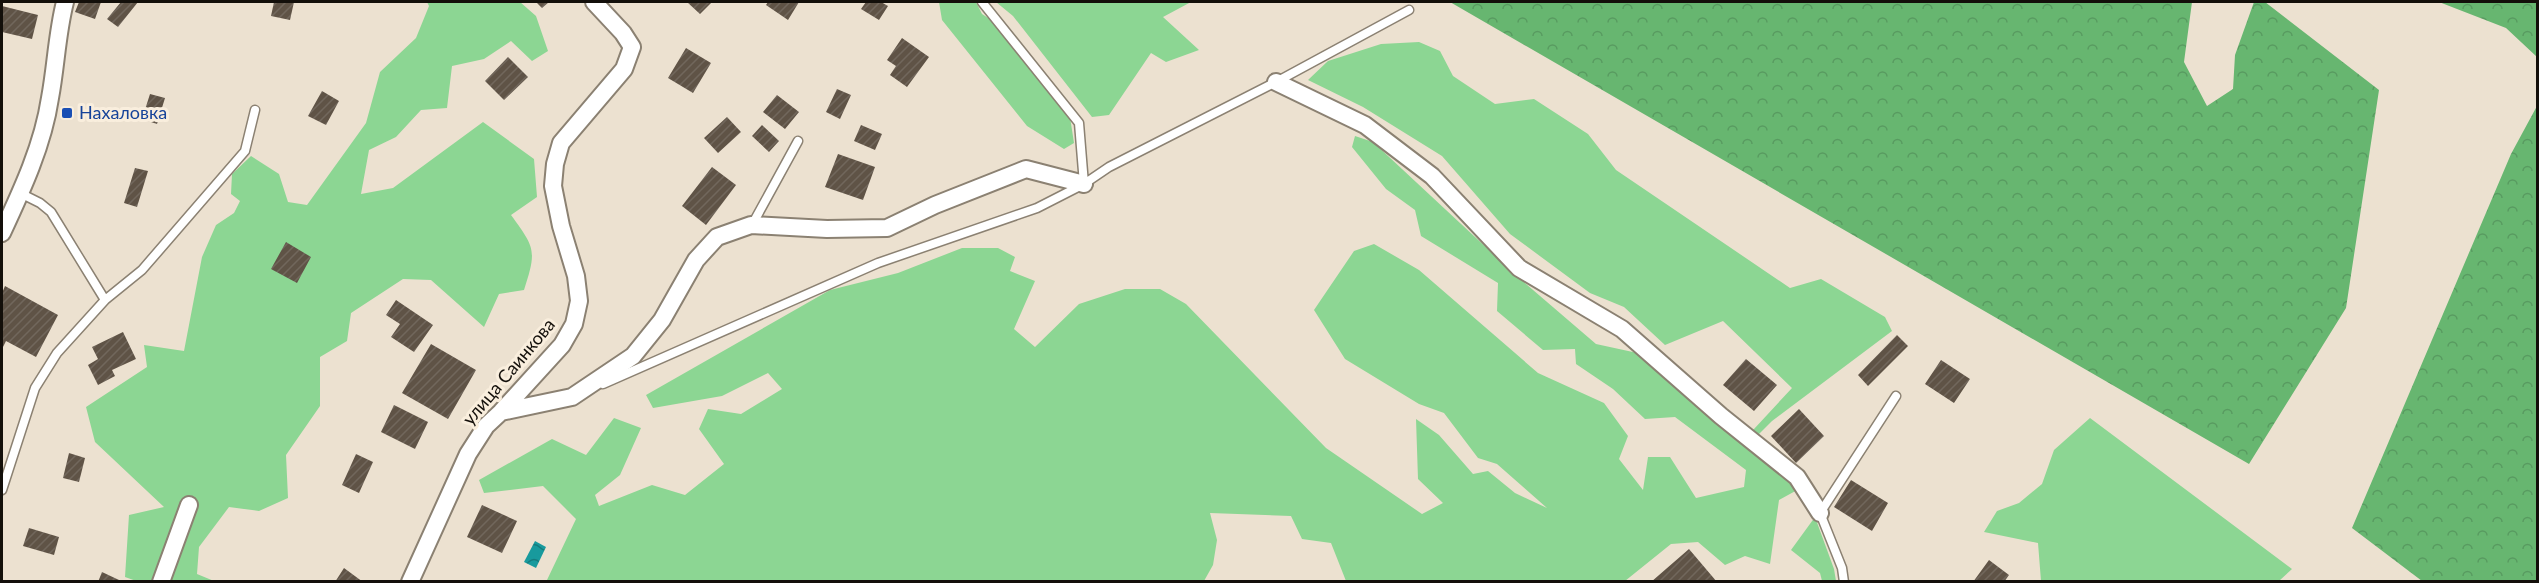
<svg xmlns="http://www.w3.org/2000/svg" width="2539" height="583" font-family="Lato,sans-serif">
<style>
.grass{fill:#8cd693}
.forest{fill:url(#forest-crowns)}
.water{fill:url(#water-waves)}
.building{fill:url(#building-hatch)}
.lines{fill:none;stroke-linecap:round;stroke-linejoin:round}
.lane-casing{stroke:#8b8172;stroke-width:11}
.street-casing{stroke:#8b8172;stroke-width:20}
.lane{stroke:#fff;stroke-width:8}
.street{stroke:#fff;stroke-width:16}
.transit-dot{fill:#1a4fb4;stroke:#f9eedd;stroke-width:2}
.labels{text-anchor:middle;stroke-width:6;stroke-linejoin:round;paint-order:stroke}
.transit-label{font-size:18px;fill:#164399;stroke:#f9eedd;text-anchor:start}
.street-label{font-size:18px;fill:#130f0a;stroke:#f9eedd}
</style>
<defs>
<pattern id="forest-crowns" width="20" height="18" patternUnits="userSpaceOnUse" patternTransform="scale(1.5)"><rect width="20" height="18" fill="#67b670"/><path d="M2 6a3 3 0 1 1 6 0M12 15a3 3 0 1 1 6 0" fill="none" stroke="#589b60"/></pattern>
<pattern id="water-waves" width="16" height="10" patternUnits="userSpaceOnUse" patternTransform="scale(1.5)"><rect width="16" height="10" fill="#189a9d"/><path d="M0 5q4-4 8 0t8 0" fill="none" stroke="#147c7e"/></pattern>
<pattern id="building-hatch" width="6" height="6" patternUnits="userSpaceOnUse" patternTransform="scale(1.5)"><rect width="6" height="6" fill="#5f5346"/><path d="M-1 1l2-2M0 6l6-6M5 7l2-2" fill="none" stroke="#71675c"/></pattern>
</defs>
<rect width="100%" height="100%" fill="#ece1d0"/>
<path class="grass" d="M427,2H520L536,16L548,51L532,61L511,41L484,59L452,66L447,108L421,110L396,137L369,150L361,194L393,188L483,122L534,159L537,197L511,215C535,248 537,250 524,290L499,294L484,327L431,280L403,279L351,313L347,341L320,357V406L286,455L288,498L259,511L229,507L199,547L197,574L214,581L139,582L125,577L129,515L164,507L95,442L86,407L147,367L144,345L184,351L202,257L216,225L234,213L240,201L231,194L232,174L251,156L279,174L288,202L307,205L366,123L380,72L416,38L429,6Z
M939,2H976L982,14L1008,31L1070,117L1074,143L1064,149L1027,126L942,20Z
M996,2H1191L1163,17L1199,50L1166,62L1151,53L1109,115L1092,117L1013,16Z
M1419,42L1440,51L1453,76L1495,104L1534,99L1588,134L1616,170L1790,288L1821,279L1885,317L1892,331L1772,421L1747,446L1799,489L1779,500L1770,564L1745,556L1725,565L1698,542L1671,544L1625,581H1346L1331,543L1302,539L1291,516L1210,513L1217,540L1213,565L1204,581H539L547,580L576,519L543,486L484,493L479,480L552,439L586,455L614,418L641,428L620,475L595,495L599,506L652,485L685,495L724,464L699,429L708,409L741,414L782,389L768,373L722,396L653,408L646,395L830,290L898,273L962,248H998L1015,257L1010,271L1035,281L1014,329L1035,347L1079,304L1125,289H1160L1186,304L1326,448L1422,514L1443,503L1418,479L1416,419L1439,435L1473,474L1488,471L1515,493L1547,508L1497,464L1478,458L1444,413L1419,404L1345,359L1314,310L1354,251L1374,244L1419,270L1538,373L1604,403L1628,436L1619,459L1643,490L1648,457H1670L1696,498L1744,487L1746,470L1675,417L1645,419L1613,389L1576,364L1575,349L1543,350L1497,311L1498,283L1421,236L1415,210L1386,189L1352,147L1355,136L1373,142L1518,277L1596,344L1642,354L1741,443L1792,388L1723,321L1665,345L1624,307L1590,293L1510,234L1442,156L1363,107L1308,80L1328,61L1381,44Z
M2090,418L2292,569L2279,581H2041L2038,543L1984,532L1997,511L2019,503L2042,484L2054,450Z
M1815,517L1834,569L1836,581H1822L1820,573L1791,550Z"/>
<path class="forest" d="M1450,2H2192L2184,62L2207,106L2233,89L2235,55L2254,2H2265L2379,90L2346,308L2249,464Z
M2439,2H2537V57L2506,28Z
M2537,106V581H2422L2352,528L2511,154Z"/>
<path class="water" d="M535,541L546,547L536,568L524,562Z"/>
<path class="building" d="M79,2H101L95,19L75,12Z
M121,2H138L118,27L107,19Z
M274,2H294L290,20L271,16Z
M536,2H549L542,8Z
M687,2H712L700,14Z
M768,2H799L788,20L766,5Z
M866,2H881L888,6L879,20L861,9Z
M2,6L38,15L32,39L2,32Z
M902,38L929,57L907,87L890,75L896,66L887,60Z
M686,48L711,63L693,93L668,78Z
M508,57L528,77L504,100L485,81Z
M837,89L851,95L840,119L826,112Z
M322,91L339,101L326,125L308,116Z
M150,94L165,98L157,124L142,119Z
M777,95L799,112L785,129L763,112Z
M727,117L741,132L718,153L704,138Z
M762,125L779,141L769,152L752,136Z
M861,125L882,134L875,150L854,141Z
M838,154L875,167L863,200L825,187Z
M712,167L736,185L706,225L682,206Z
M135,168L148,171L137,207L124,203Z
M286,242L311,257L297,283L271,269Z
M5,286L58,315L36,357L6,341L2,349V293Z
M396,300L433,325L414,352L391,337L400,324L386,315Z
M123,332L136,359L112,370L115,376L98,385L88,365L98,359L92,347Z
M1897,335L1908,346L1868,386L1858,375Z
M431,344L476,370L448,419L402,393Z
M1746,359L1777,385L1754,411L1723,385Z
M1941,360L1970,379L1954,403L1925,384Z
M394,405L428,422L415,449L381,432Z
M1799,409L1824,436L1796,463L1771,436Z
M69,453L85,458L79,482L63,478Z
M356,454L373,462L359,493L342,485Z
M1851,480L1888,503L1872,531L1834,507Z
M482,505L517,521L502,553L467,537Z
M29,528L59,537L54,555L23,546Z
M1689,549L1717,582H1651Z
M1989,560L2009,575L2004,582H1973Z
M344,568L363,582H335Z
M102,572L119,580L118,582H98Z"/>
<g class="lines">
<defs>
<path id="lane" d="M1084,184L1109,167L1276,82L1409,10
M20,193L40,203L51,212L105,300
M752,225L798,141
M603,384L878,263L1037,208L1084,184L1079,123L982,2
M2,490L35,388L57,353L105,300L142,270L245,151L255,110
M1844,582L1842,568L1820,513L1896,396"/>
<path id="street" d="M1276,82L1365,125L1432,176L1519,268L1622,329L1721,416L1797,477L1820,513
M2,233C22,190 43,145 50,98C56,66 57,33 65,2
M501,412L572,397L633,356L662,320L696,260L717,237L751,225L827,229L887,228L935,205L1026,169L1084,184
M161,582L189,505
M410,582L468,454L486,426L501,412L562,345L574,324L579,301L576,276L561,226L553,186L555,164L561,143L624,69L632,47L623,33L594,2"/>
</defs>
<use href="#lane" class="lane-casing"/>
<use href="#street" class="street-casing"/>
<use href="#lane" class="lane"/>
<use href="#street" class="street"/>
</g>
<rect class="transit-dot" x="61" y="107" width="12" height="12" rx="3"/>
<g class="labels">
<g class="transit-label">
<text x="79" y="119">Нахаловка</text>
</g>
<g class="street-label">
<text transform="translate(509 372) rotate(-50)" y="6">улица Саинкова</text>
</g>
</g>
<rect width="2539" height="583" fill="none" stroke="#130f0a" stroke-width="6"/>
</svg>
